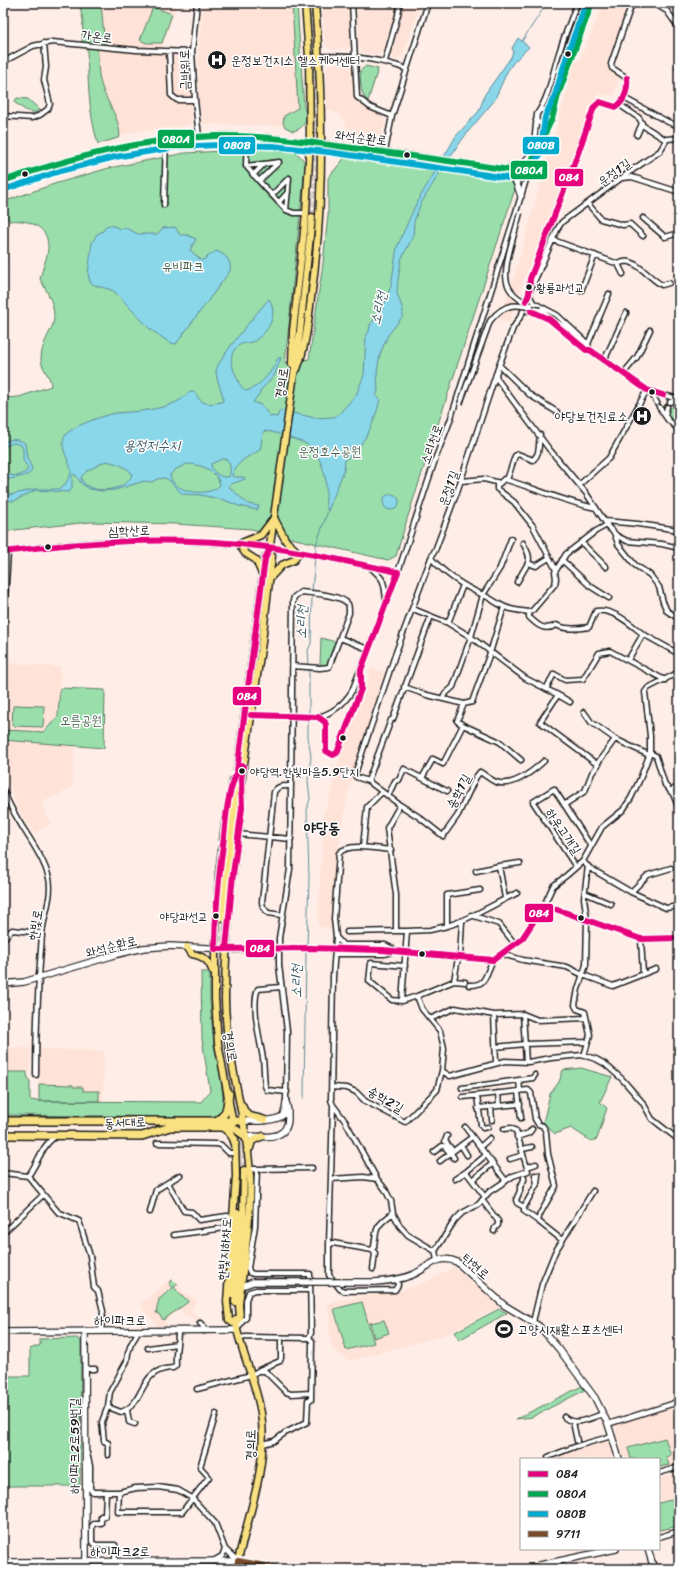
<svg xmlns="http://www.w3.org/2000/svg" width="682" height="1572" font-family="Sriracha,'Poor Story',sans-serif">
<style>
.built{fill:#ffe3d8}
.green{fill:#9adeab;stroke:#5b7d64}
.water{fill:#8ad7ea;stroke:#5e8c98;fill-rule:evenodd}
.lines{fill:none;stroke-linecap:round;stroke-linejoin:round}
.stream{stroke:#5e8c98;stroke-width:1}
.primary-tunnel{stroke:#ddcec9;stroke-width:6;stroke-dasharray:6 3;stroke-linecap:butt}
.street-casing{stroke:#1c1c1c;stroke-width:7}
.secondary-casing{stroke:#1c1c1c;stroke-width:8}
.primary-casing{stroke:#1c1c1c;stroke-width:9}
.highway-casing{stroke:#1c1c1c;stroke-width:10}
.street{stroke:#fff;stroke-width:4}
.secondary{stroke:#fff;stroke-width:5.5}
.primary{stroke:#f9e181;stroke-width:6}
.highway{stroke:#f9e181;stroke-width:7}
.street-bridge-casing{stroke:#1c1c1c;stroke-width:7;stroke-linecap:butt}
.secondary-bridge-casing{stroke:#1c1c1c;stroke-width:8;stroke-linecap:butt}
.street-bridge{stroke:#fff;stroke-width:4}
.secondary-bridge{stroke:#fff;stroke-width:5.5}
.bus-1-casing{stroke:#fff;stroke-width:9}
.bus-2-casing{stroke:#fff;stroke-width:9}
.bus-3-casing{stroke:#fff;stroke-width:9}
.bus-4-casing{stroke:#fff;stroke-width:9}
.bus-1{stroke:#e5007d;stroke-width:6}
.bus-2{stroke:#00a651;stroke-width:6}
.bus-3{stroke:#00a9ce;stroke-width:6}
.bus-4{stroke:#7a4b2a;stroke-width:6}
.bus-dot{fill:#1c1c1c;stroke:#fff;stroke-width:1.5}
.labels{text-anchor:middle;stroke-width:3;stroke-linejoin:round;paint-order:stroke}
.bus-label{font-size:12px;fill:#1c1c1c;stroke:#fff;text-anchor:start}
.street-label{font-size:13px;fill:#1c1c1c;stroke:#fff}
.poi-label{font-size:13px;fill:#1c1c1c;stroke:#fff;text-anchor:start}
.park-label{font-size:13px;fill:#48604e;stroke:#fff}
.water-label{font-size:14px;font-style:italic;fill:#425d64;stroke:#fff}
.quarter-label{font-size:15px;font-weight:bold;fill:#1c1c1c;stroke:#fff}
.line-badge{stroke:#fff;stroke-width:1.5}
.badge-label{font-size:11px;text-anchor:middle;font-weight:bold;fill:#fff}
</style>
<rect width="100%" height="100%" fill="#ffeee8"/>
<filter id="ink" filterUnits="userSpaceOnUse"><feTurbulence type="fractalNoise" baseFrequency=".025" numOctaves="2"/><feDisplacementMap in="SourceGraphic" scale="8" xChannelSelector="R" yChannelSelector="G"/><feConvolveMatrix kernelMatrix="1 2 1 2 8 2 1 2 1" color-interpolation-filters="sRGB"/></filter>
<g filter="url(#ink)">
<path class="built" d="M101,3H177L161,51L188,52L192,124L186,126L137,131L120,136L116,116L106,98L99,76L97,46Z
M203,3H292L298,108L284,116L283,120L284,126L204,124L202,120L199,98L198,49Z
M322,3H349L352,45L347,49H330L325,45Z
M356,3H396L395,14L382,53L377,56L362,52L359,47Z
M403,3H420L403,57L398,60H394L391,54L401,20Z
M604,3H630L606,65L609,71L617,74L619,81L614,96L600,94L596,97L522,286L509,323L499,320L515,273L567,90L568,85L566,75L573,63L580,59Z
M347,63L352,67L355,99L368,109L380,114L385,121L380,142L346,136L347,127L344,120L339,114L327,109L326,68L329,64Z
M10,663L61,667L58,716L44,732L4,730Z
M371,669L385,672L354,771L346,803L336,863L332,929L318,926L323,814L328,804L340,756L360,705Z
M3,740L75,745L72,788L41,803L51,824L34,833L20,813L12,794L3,753Z
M3,1047L31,1048L30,1069L27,1075L30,1082V1100H3Z
M39,1049L104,1051L103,1102L38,1101V1081L41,1076L39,1070Z
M454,1267L492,1299L498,1308L445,1335L349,1361L331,1348L328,1304L343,1299L398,1291L423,1283Z
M170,1280L178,1284L181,1288L180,1289L197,1301L190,1311L197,1316L205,1324H199L189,1316L186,1317L180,1309L165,1321L169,1326H157L149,1315L144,1312L141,1303Z
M3,1340H6L5,1467H3Z
M671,1408L679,1435V1464L659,1469V1459H624L614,1425Z
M609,1441L613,1459H558L557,1456Z
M679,1473V1528L659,1532V1478Z"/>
<path class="green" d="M79,3H101L105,47L97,46C99,60 97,74 102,87C108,105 119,116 120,136L118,138L98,144C88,111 88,79 87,45L82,44L83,20Z
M290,3H297L304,108C310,118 304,129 293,131L285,127L283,123L284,116L298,108L292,4Z
M153,7L172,14L162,43H146L140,40Z
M366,66L378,69L368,101C359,94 361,81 360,71Z
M17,98L28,99L40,110L33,113L25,110L14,102Z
M263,149C279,150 301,146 305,166L285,363L309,359L323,263L328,215V178L346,156L444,168L483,177L487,174L510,179L515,189L408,516L396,556L388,560L251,529L175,524L91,522L14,530L3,533V398L19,397L51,386C51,376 42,370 41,360C41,349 45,341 50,331C60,313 49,295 40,279C42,268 48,258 48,246C48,225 26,219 9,221L3,208V202L54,184L109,168L185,153Z
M674,401L679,402V426C674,423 667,417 667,411L672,407Z
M321,638L336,642L327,665L324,666L320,665Z
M60,688L105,690L104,748L3,740L4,730L44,732L58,716Z
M16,705L44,706L43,727L12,726L13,706H16Z
M201,972H210V1002L214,1045L221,1078L224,1109C219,1116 213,1117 205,1117L3,1115L5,1072H27V1075L30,1082V1100L38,1101L201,1102L210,1091L202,1039Z
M581,1068L612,1077L600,1102L607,1108L597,1139L591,1141L571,1128L555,1134L543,1123L550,1094L559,1082L563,1070Z
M39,1084L73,1085V1087H83V1091H99V1101H39Z
M171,1280L178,1284L174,1287L181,1296L188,1300V1302L163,1320L158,1313H156L159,1299L173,1288L169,1283Z
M362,1302L374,1343L346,1350L334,1309Z
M499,1309L507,1313L459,1340L455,1332Z
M384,1320L389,1333L374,1338L370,1323Z
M77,1338L81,1341L80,1486H3V1467H5L6,1376H30V1349L40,1345V1339Z
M582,1386L585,1390L532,1417L516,1419Z
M665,1438L671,1455L666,1457L669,1465L659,1467V1459H631L628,1448Z
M679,1498V1526L659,1530V1503Z"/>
<path class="water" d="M518,38L529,47L513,63L507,72L494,101L467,133L443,167L420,205L414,222L413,236L401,260L398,280L397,293L403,310V316L388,335L380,354L377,372L378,391L376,396L380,399C375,421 365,446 345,460L344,470L328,511C324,503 327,495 326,486C326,473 319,453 308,445C300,440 285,437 276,433H274L272,432L264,431L263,433L260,450C248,457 237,461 232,475L233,477H244L245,479L231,484L229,487L248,504L259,506L257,510L239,506L224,500L201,495L182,494L170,481L165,478L157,479L152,482L144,481L115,490L103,491L89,489L81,483L75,474L72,476V488L69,492L36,490L14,501L3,500V474L17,476L26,472L28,468L23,460V449L21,445L14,443L3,447V443C11,438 17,439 25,443L27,458L31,466L32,471L27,475L6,480L4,489L10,495L36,489H60L64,486L71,474C72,462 58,449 65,436C69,427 107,414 117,413C125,412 134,412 142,411C154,409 168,407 180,400C184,398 187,392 192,392C196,391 197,397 200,400C204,405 217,404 223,401C224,394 216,381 216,371C217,360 259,310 269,299C278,313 270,330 257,339C253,343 247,342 242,344C229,349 230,363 235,373C238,380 240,388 247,391C263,384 271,373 278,358H281L274,376L260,391V393L253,402L261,405L270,416L277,417L280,410L315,418L334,417L339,414L356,395L364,375L366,336L369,331L370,325L383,308L391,286L397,247L416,204L456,136L479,111L485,94L511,57L513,51L512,48ZM222,459H226C231,464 231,470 229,477C221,478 212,473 211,464ZM106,461C115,463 127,466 132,474C127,494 83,495 81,477L87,471ZM187,464C200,464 217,470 220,485C210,498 172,493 170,475L176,469Z
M111,225L120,229L126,228L138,234H157L163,228L175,227L180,235H187L196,239L190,250L201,260H203L216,251C225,254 232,261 230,271L176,344L170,343L150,329L115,292C107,287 97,288 90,282L88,274L92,243L97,234L103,231L106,226Z
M383 502a8 8 0 1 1 16 0a8 8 0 1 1-16 0Z"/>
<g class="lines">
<path class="stream" d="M522,41L547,3
M316,552V545L328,511
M312,592L315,557
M309,665L308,650L311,644L312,595
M309,715V668
M307,947L309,877L307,810L310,798L308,781L311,757L308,737V718
M304,1098L306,951"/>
<path class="primary-tunnel" d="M310,3L315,65L316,130L312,217
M220,918L218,965L220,1025L238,1137L239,1170
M242,1135L244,1170"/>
<defs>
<path id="street" d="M197,3L192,52L195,100L199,137
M352,3L357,97L370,107L392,116
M653,3L667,11L679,28
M169,51L171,95L177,100H195
M309,57C342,55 375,57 406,69
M385,61L398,15L400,3
M3,62L33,46L52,42L136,50L192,52
M678,68H679
M624,98L668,122L679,126
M620,105L639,118L642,123L637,135
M540,110H548L552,116
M3,116L32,118L40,115L48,109L50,104L44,80L46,67L44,43
M536,120L542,125H547L550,122
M642,125L666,140
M385,151L392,116L428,3
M533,154L537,114C550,96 552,74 559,53C564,36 571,20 577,3
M246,166L247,137
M253,175L264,164L279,162L259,181L272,195L289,178L286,210L294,213H306
M622,178L632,177L679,192
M259,181L246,166L263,164
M272,195L286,210
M279,202L288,192
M588,204L601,219L623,225L630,224L643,236
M164,205L166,140
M643,218L665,237L679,233
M553,240L618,264
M3,251V266
M623,274L618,264C622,262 626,261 630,262C639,264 652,280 662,285L669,283
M530,291L558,228L562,222L631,171L660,151L667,139L679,138
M581,291L595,255
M531,300H528L524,304L525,309L528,311L533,310L535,307L529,294L530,279L577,156L594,107L600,102L616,107C624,103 629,86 627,78L612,68L611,64L632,3
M534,303L557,315L588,344L590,350
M524,307L522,314L513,328L496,374L497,379L549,449L586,493L609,528L617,536L627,541L662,544L679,548
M540,310L570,331L588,348
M531,311L549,319L586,350H590L647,390L663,395
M588,344L609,294
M604,361L626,313
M499,365L530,395L557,412
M623,374L637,357L650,330
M650,391L657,403
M667,396L679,399
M670,402L678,399
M659,407L668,420L679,430
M665,415L667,407
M507,480L515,456L518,454L533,460C541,453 538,445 540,435
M461,481L484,479L500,483
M500,483L497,485V489L514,502L533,526L556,570
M500,483L504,479C534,488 565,502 596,508
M579,485L609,458L647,390
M605,521L638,524L679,530
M607,525L596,531L566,554L555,572L556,579L555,584L532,611L529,612V617C537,625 545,632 556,625C566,630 578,629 589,627L596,611C613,608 630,624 643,634
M615,535L618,544L635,565L650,575L659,587L663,602L667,611L675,616L679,620
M581,542L606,567
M523,543C526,549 531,556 528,563
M431,558C445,574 463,586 483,595C491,598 497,604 505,607C512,610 520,611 529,612
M562,560L590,586L609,598
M370,567C385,580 384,581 386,600
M517,582L528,563L536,566L549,558
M413,609L448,623L471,637L525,678L558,695
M448,623L463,585
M3,632L8,552
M340,638L368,649
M628,660L643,634L679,654
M404,687L427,695L464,704
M546,689L554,674L565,680L583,679L599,653L610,651L665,680
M443,698L444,695L453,687L471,637L483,595L500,568L511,539
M584,712L591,722L615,739
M251,715L318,717C333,713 344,704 352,691L398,572L436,457L450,421L533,158L552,119L555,90L559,70L584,3
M393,719L431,616
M463,725L500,742L521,760
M650,753L656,756L665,785L673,794L677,804L679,816
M597,764L615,739L649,755
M422,778L433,759L443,764L463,725L457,721L464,704L472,702L490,653L504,607
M368,781L391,720
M3,789C13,820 41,848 49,878C53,897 43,917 42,935C38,982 36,1028 36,1075
M670,791L679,786
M388,796L395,781L399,780L404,769L447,791
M400,805L419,817L443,836L458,815L476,777L480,772C485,775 491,780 496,782C512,788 533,771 544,761
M564,805L585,791L592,773L598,765L540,722L558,695L570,702
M238,834L291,839
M363,847L367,807L382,792
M583,861L588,867L631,892L666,908L679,906
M499,866L520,863
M576,867L533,802L554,789L591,846
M476,871L499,866L505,898
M480,890L447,895V926C471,919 494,904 517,893
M631,892L648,875L671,868
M585,893L611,904
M544,905L641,939L679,938
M282,915L268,913L263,907L262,902L274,792C278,785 284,786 291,786
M471,915L499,924L515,944
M407,931L430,930L447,926
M347,932L396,931
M336,937L334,919L339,853C349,842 377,849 391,850
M3,939L12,930L42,933
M641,939L643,974
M343,945H385L393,949
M344,946L336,937L333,976L331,1100L333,1105L345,1121L377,1179L385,1189L391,1201L393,1213L400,1226L408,1235L435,1251
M382,950L493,960L522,939L544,905L553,886L567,875L583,861L602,827L623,810L631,798L640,779L650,753V736L645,692L648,688L679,672
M335,954H385L392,952
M502,954L523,960L567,967L583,975L613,986L656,969
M458,958L454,981L417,996L402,1001L407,931H396V895L387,828L400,805L368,781L356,777L355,774L395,655L431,558L436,548L457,492L496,374
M460,958L462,921
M454,981L465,982
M469,985C487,986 485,975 493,960
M281,987L258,989C251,1004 260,1041 263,1058C264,1067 264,1077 265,1086L267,1090L287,1092
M402,1001L392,1000L369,981L371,963L405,966
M523,1014L526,1062
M494,1015L496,1062
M430,1019L455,1008L494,1015L523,1014L538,1020L586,1018
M495,1047L525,1044L588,1042
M584,1056L590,1035L585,1012L577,1009L575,1005L578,989L586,965L587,920L584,898L588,866
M442,1071L450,1076L505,1061L528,1062L551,1058L582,1055L596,1059L605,1064L622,1079L643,1103L652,1119L679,1140
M519,1080L520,1091
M332,1087L347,1088L356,1092L365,1101L405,1122L437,1090L442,1071L444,1048L440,1031L422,1009L417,996
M462,1088L533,1078L535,1075
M518,1091L521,1118
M477,1096L481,1125L483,1128L488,1127
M463,1097L528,1090L531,1093L535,1119L538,1124L543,1126L546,1132L548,1154L556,1186L540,1214L538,1221L562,1240
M286,1102L287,1031L279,965V938L290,869L293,601L294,597L301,592C312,593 342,595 348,604C349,606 349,610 349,613L329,667L320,668L293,666
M498,1106L520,1104
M491,1107L492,1120
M478,1108L499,1106L498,1093
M465,1127L506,1181
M447,1136L445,1141L453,1151
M517,1137L529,1133L532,1129
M157,1143L217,1144L221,1145L229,1153H232
M461,1145L467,1155
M480,1147L490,1138
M522,1149L532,1147
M434,1152L442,1146H444L450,1153
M451,1153L454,1158
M510,1159L523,1155
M440,1161L472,1137
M527,1167L536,1164
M249,1169H257L255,1226L248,1268L250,1273L254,1274H310L311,1333L309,1338
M257,1169L312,1168
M3,1173L28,1176
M535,1175L537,1183
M28,1176L58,1212L79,1221L90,1256L94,1287L98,1291L103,1311L101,1331
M28,1176C38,1164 42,1143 57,1136
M524,1177V1180L520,1187V1191L516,1200L517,1203L524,1207
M331,1179L363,1177L377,1179
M455,1179L466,1172
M473,1180L493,1163
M168,1183L184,1211L192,1212L199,1220L227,1216L233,1217
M485,1197L466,1172L486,1155
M482,1200L498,1221V1225L495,1228L494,1231
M150,1212L156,1190L180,1175
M393,1213C376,1226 376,1227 374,1247L372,1250L333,1243L329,1245V1275L340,1289L344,1291L395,1290L398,1285L397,1280
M538,1221L524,1211V1207L537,1184L538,1175
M3,1233L43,1195
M174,1235L232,1227
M329,1245L333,1106
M372,1250L375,1253L373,1269
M437,1260L435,1251L455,1220L462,1213L479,1204L489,1192L513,1176L528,1171L516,1131L511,1128L504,1129
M533,1322L542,1284L555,1252L593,1191
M200,1323L203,1326L204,1331
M237,1330L243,1320L246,1318V1300L249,1292L256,1290H310
M239,1338L246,1337L309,1338L312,1341L311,1400H308L307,1422L285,1433L274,1441L263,1444
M148,1348L177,1344
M85,1369H95
M259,1370L280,1361L281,1358V1338
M197,1389L251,1375L258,1371H265L286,1392L291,1394L311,1393
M108,1407L121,1412C147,1403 137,1369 173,1368L176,1365C175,1353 178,1342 178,1331
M127,1410L129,1422L135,1424
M564,1417C575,1427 590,1418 603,1414
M573,1422L577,1441
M608,1424L672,1404L679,1399
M87,1453L90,1466V1489L93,1492H119L136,1488L158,1487L178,1490L192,1498L215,1523L225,1549L238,1561
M108,1455V1443L104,1441L102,1422L108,1406L110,1392L127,1361L128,1353L131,1344L136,1336L137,1331
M548,1457L577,1446L612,1436
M659,1473L679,1467
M106,1492L105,1516H101V1523H95L92,1526V1542L96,1545H115V1562
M119,1492L118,1512H182L209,1477L200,1467L216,1414
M659,1537L679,1531
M215,1560L222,1556L225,1549"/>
<path id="secondary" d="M508,169L524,163L533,152
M506,170L515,179L521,196
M3,181C66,159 130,142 197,137C244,133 294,140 339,146C403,154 466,163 528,173
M3,552C87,540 172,536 257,546C304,551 351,563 398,572
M3,984L24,982L118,954L143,948L170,946L226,949
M243,1121C252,1121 277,1122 283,1115C285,1111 286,1106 286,1102C288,1107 288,1113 288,1118C288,1142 262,1136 245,1136
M375,1282C388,1281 400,1280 412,1275C429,1268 437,1253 457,1262L504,1305L539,1326L559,1349L595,1398L608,1424L619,1459
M242,1286L253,1282
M85,1331L86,1562
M3,1332L237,1330
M648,1549L654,1569
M3,1562L238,1561L283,1569
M508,1569L535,1566L616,1549"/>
<path id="primary" d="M292,364L293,331L306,213L310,142L309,57L305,3
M297,369C306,346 308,322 311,298C325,201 323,101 315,3
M262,574L256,560L245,553L239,544L261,535L274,518L286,541L299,553L294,560L282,565L269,579
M233,780L226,816L219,873L215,943V999L218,1043L233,1124
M241,784L262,642L272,556L269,553
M220,918L223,877L265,559L266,556L269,553L271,538L300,331L312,217
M224,918L229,869L238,799
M187,947L192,954C204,956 209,961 213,972
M242,1105C247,1120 254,1115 265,1120
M247,1151L250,1148L252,1141L263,1136
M231,1295L238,1213
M235,1302L243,1219L244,1170
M237,1322L240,1318L239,1305C243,1264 252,1217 250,1176C247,1116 226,1060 225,1000C225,958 228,915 233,873C236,842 244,811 241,780
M233,1323L229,1320L227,1302L236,1176L235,1139
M236,1569C247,1518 269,1466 261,1413C256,1384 244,1358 237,1330L236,1319"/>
<path id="highway" d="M3,1121H243
M216,1121C229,1113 226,1107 229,1094
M222,1127C229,1131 233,1135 235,1143
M3,1135L142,1136L170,1127H219L234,1128L245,1136"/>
</defs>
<use href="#street" class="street-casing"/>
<use href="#secondary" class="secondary-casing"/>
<use href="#primary" class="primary-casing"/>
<use href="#highway" class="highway-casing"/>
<use href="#street" class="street"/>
<use href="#secondary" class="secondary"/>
<use href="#primary" class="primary"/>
<use href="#highway" class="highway"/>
<defs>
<path id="street-bridge" d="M520,213C517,225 513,237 510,249C503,276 502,293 531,305
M460,404L490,321C506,301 517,304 540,310
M233,950L310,948L382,950"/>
<path id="secondary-bridge" d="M253,1282H375"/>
</defs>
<use href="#street-bridge" class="street-bridge-casing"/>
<use href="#secondary-bridge" class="secondary-bridge-casing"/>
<use href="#street-bridge" class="street-bridge"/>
<use href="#secondary-bridge" class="secondary-bridge"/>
<defs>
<path id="bus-1" d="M526,301L529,294L530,279L577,156L594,107L600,102L616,107C625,101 628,89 627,78
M531,311L549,319L586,350H590L647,390L663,395
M270,548L265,559L237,771C228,792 226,814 224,837C219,874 215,911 215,949L310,948L382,950L493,960L522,939L544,905L641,939L679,938
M3,552C88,541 172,536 258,546C305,551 351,563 398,572L361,670V689L337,753L333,755L326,751V725L325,722L318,717L251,715
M226,949L233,874L242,808L241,780L243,766"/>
<path id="bus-2" d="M3,181C71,158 143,138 216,136C259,135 302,141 345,147C406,155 467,163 528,173L533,158L552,119L558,95L592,3"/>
<path id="bus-3" d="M6,189L60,171L115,157L177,147L218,145L273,146L328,152L508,178L528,170L540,155L545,117L555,95L569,49L585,6"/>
<path id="bus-4" d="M236,1569L238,1561L283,1569
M508,1569L535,1566V1569"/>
</defs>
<use href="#bus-1" class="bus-1-casing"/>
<use href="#bus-2" class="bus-2-casing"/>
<use href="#bus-3" class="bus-3-casing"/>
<use href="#bus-4" class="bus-4-casing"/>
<use href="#bus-1" class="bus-1"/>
<use href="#bus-2" class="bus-2"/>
<use href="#bus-3" class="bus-3"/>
<use href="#bus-4" class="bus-4"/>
</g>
</g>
<defs>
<symbol id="hospital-disc" viewBox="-11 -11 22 22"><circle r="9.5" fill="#1c1c1c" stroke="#fff"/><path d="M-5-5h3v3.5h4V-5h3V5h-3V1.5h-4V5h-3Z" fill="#fff"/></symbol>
<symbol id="stadium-disc" viewBox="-11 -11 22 22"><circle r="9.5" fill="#1c1c1c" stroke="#fff"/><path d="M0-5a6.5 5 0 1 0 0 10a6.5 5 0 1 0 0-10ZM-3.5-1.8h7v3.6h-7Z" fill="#fff"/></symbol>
</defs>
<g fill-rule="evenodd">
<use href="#hospital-disc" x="206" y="49" width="22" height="22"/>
<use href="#hospital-disc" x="631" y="405" width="22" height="22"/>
<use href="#stadium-disc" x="493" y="1318" width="22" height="22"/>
</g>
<g class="bus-dot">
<circle cx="568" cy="54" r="3.5"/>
<circle cx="407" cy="155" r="3.5"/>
<circle cx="25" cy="174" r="3.5"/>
<circle cx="529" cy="287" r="3.5"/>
<circle cx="652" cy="392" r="3.5"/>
<circle cx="48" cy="547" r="3.5"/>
<circle cx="343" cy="738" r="3.5"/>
<circle cx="242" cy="771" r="3.5"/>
<circle cx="216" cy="916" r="3.5"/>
<circle cx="581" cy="918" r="3.5"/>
<circle cx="422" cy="954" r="3.5"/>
</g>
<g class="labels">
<g class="bus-label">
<text x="536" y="292">황룡과선교</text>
<text x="250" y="776">야당역.한빛마을5.9단지</text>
<text x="208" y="921" text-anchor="end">야당과선교</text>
</g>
<g class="street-label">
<text transform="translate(97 36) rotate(7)" y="5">가온로</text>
<text transform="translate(184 70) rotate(-91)" y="5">금바위로</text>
<text transform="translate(361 137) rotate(7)" y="5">와석순환로</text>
<text transform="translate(614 172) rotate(-37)" y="5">운정1길</text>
<text transform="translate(281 383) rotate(-82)" y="5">경의로</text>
<text transform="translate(431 444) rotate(-70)" y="5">소리천로</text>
<text transform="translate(448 488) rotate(-70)" y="5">운정1길</text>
<text transform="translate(129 530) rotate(-2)" y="5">심학산로</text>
<text transform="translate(458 791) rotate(-62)" y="5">송학1길</text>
<text transform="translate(564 831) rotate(56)" y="5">하우고개길</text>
<text transform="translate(35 925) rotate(-81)" y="5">한빛로</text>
<text transform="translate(111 946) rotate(-14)" y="5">와석순환로</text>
<text transform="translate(231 1046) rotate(81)" y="5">경의로</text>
<text transform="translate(386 1099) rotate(31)" y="5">송학2길</text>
<text transform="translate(125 1122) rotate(-3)" y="5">동서대로</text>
<text transform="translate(224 1249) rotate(-86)" y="5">한빛지하차도</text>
<text transform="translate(476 1266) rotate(40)" y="5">탄현로</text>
<text x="120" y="1325">하이파크로</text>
<text transform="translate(250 1445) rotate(-89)" y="5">경의로</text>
<text transform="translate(74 1446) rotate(-90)" y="5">하이파크2로59번길</text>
<text x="120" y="1556">하이파크2로</text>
</g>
<g class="poi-label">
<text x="231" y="65">운정보건지소 헬스케어센터</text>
<text x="628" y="421" text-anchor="end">야당보건진료소</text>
<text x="518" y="1334">고양시재활스포츠센터</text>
</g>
<g class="park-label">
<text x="183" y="271">유비파크</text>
<text x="330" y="456">운정호수공원</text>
<text x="81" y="725">오름공원</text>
</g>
<g class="water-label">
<text transform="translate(378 308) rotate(-77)" y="5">소리천</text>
<text x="152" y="450">용정저수지</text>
<text transform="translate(301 622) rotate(-88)" y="5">소리천</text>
<text transform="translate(296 981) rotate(-89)" y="5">소리천</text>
</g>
<g class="quarter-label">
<text x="322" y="833">야당동</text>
</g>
</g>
<g class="line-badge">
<rect x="157" y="129" width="38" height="20" rx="4" fill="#00a651"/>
<rect x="218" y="136" width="38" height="19" rx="4" fill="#00a9ce"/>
<rect x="522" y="136" width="38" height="19" rx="4" fill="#00a9ce"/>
<rect x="510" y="160" width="38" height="20" rx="4" fill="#00a651"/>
<rect x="554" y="168" width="30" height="19" rx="4" fill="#e5007d"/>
<rect x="232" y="686" width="30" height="20" rx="4" fill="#e5007d"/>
<rect x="524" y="903" width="30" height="20" rx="4" fill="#e5007d"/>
<rect x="245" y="939" width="30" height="19" rx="4" fill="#e5007d"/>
</g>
<g class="badge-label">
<text x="176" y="143">080A</text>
<text x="237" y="149">080B</text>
<text x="541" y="149">080B</text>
<text x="529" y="174">080A</text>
<text x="569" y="181">084</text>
<text x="247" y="700">084</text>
<text x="539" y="917">084</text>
<text x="260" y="952">084</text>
</g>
<rect width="682" height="1572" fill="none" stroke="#fff" stroke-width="16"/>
<rect x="8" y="8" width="666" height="1556" fill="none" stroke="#1c1c1c" stroke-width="1.5" filter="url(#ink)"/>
<rect x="520" y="1458" width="140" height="92" fill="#ffffff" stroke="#a4a4a4"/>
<rect x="528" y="1471" width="20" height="6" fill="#e5007d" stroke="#a4a4a4"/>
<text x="556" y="1478" font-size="12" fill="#1c1c1c">084</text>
<rect x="528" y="1491" width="20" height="6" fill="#00a651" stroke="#a4a4a4"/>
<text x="556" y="1498" font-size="12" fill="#1c1c1c">080A</text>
<rect x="528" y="1511" width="20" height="6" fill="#00a9ce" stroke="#a4a4a4"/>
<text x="556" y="1518" font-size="12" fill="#1c1c1c">080B</text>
<rect x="528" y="1531" width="20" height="6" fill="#7a4b2a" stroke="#a4a4a4"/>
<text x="556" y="1538" font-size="12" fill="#1c1c1c">9711</text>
</svg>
